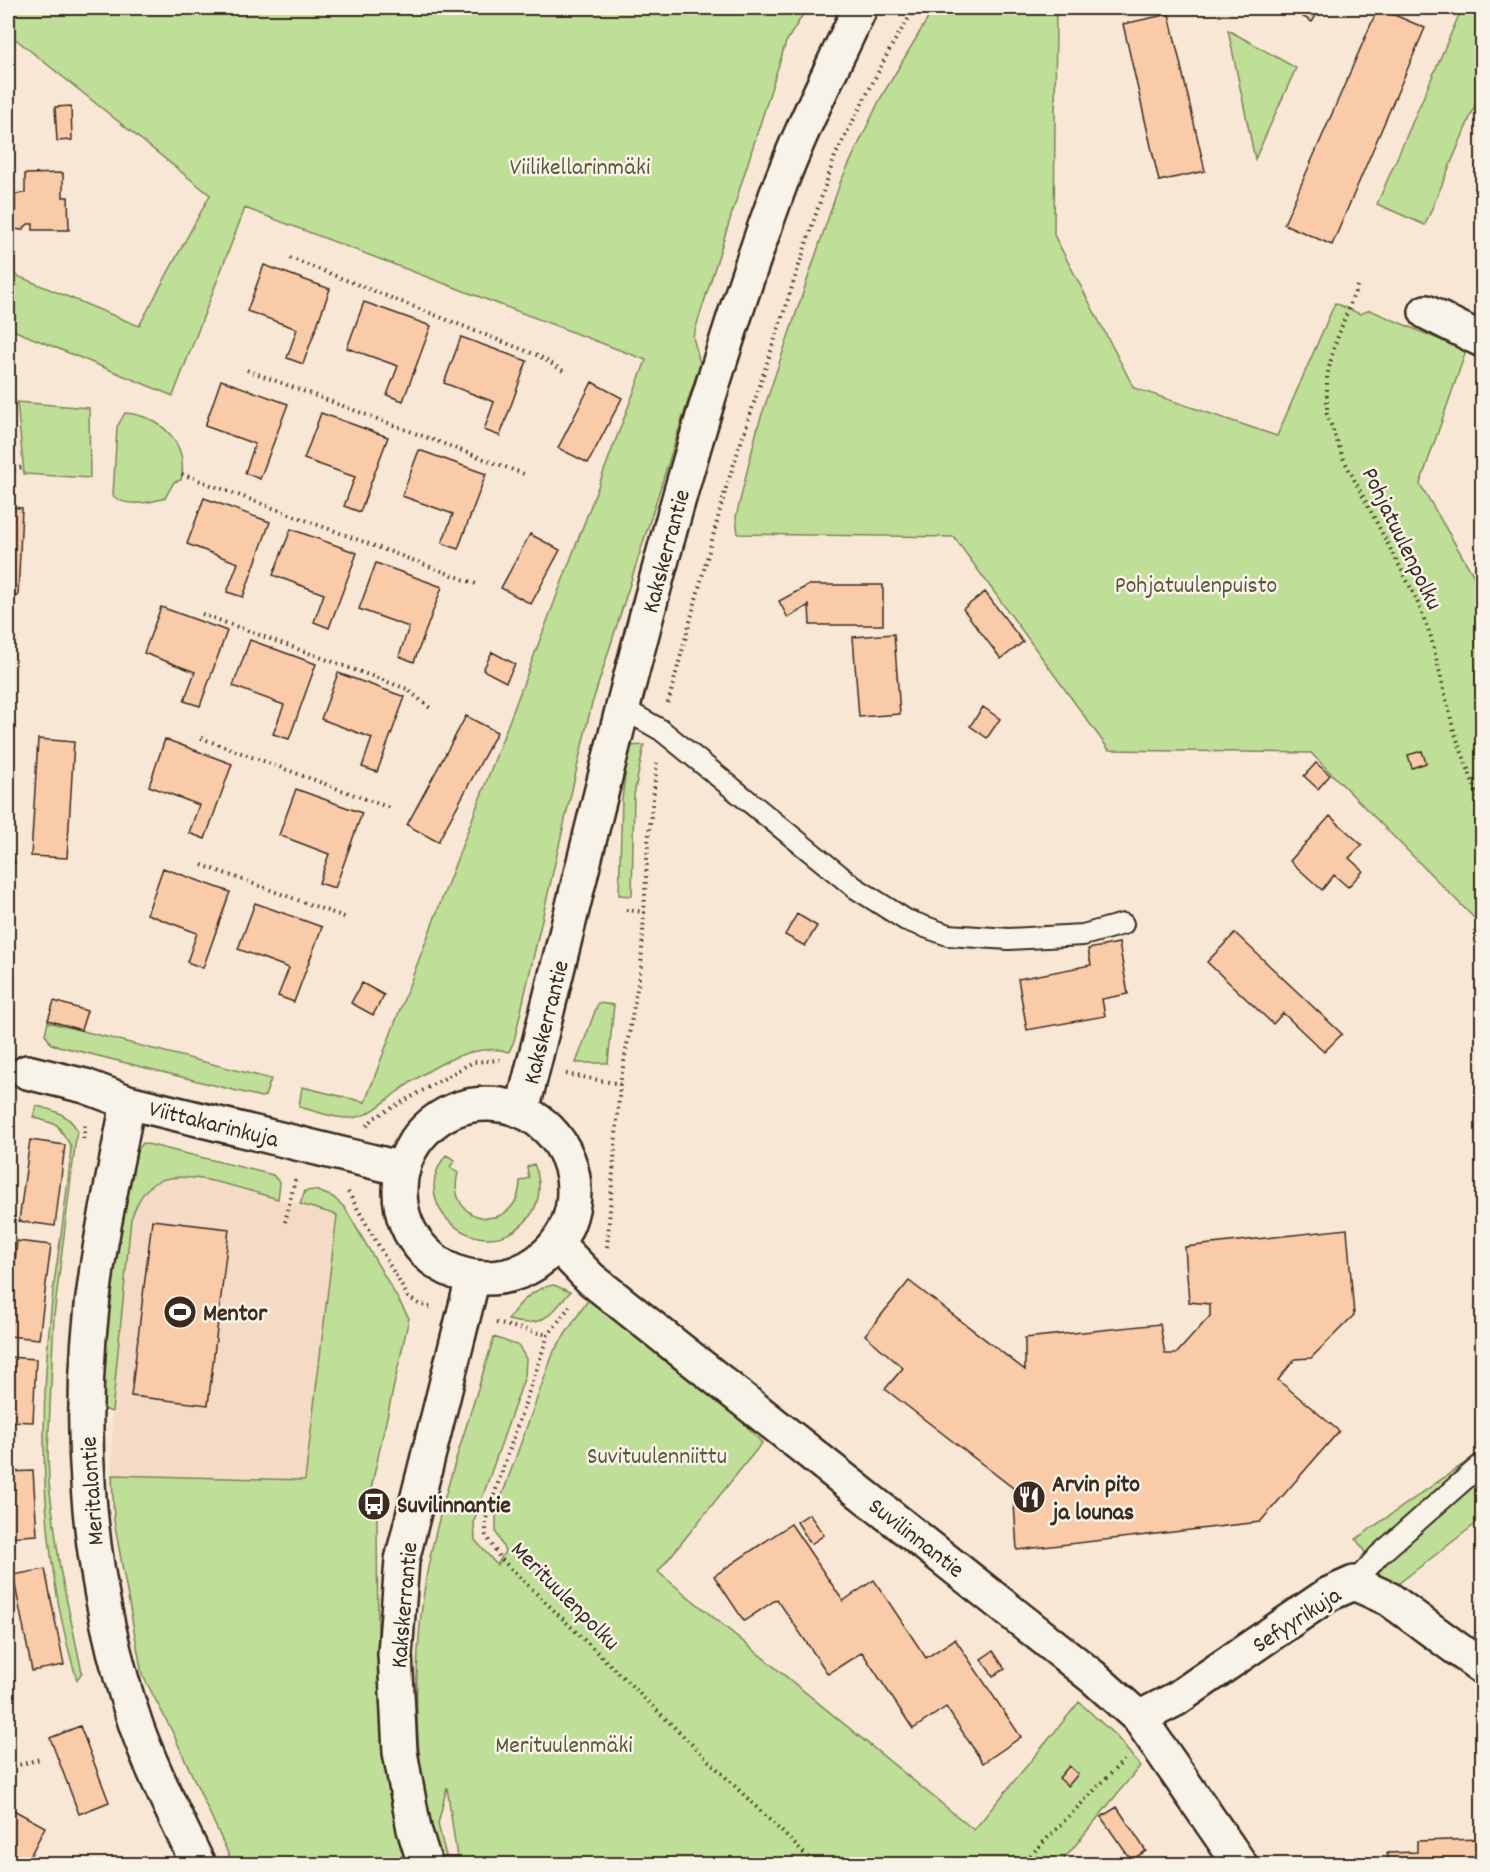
<svg xmlns="http://www.w3.org/2000/svg" width="1490" height="1872" font-family="Dekko,sans-serif">
<style>
.built{fill:#f5dbc5}
.green{fill:#bfde97;stroke:#7d845a;stroke-width:1.5}
.building{fill:#facba9;stroke:#3b2a1e;stroke-width:1.5}
.lines{fill:none;stroke-linecap:round;stroke-linejoin:round}
.lane-casing{stroke:#3b2a1e;stroke-width:24}
.street-casing{stroke:#3b2a1e;stroke-width:38}
.secondary-casing{stroke:#3b2a1e;stroke-width:38}
.path{stroke:#3b2a1e;stroke-width:4;stroke-dasharray:1.5 4.5;stroke-linecap:butt}
.lane{stroke:#f7f3e8;stroke-width:20}
.street{stroke:#f7f3e8;stroke-width:33}
.secondary{stroke:#f7f3e8;stroke-width:33}
.labels{text-anchor:middle;stroke-width:5;stroke-linejoin:round;paint-order:stroke}
.park-label{font-size:24px;fill:#5c573c;stroke:#f7f3e8}
.street-label{font-size:24px;fill:#3b2a1e;stroke:#f7f3e8}
.poi-label{font-size:24px;font-weight:bold;fill:#3b2a1e;stroke:#f7f3e8;text-anchor:start}
</style>
<rect width="100%" height="100%" fill="#f8e7d5"/>
<filter id="ink" filterUnits="userSpaceOnUse"><feTurbulence type="fractalNoise" baseFrequency=".0167" numOctaves="2"/><feDisplacementMap in="SourceGraphic" scale="12" xChannelSelector="R" yChannelSelector="G"/><feConvolveMatrix kernelMatrix="1 2 1 2 8 2 1 2 1" color-interpolation-filters="sRGB"/></filter>
<g filter="url(#ink)">
<path class="built" d="M173,1176L195,1178L337,1214L305,1480L112,1475V1390L131,1219L138,1200L153,1184Z"/>
<path class="green" d="M8,8H807L786,42L693,337L700,363L591,707L514,1041L509,1052C470,1041 427,1070 396,1093C384,1102 372,1114 357,1117C340,1121 316,1111 299,1107L302,1087L365,1102L646,360L245,208L173,396L8,328V272L139,326L210,195L8,33Z
M934,8H1056L1054,235L1134,388L1277,436L1335,303L1360,314L1370,310L1466,351L1420,484L1482,590V926L1311,753L1109,750L954,537L738,534L736,517L758,426L840,183L880,99Z
M1462,8H1482V89L1425,225L1377,204Z
M1228,30L1296,68L1255,159Z
M17,402L89,408L90,478L24,474Z
M125,413C161,416 189,443 181,480L174,482L165,498C149,503 126,508 113,496L117,427Z
M644,745L634,795L632,896L619,895L622,799L629,746Z
M598,1003L614,1005L608,1063H576Z
M48,1022L271,1079L265,1096L261,1097L51,1044L45,1034Z
M37,1106C53,1110 69,1114 77,1130L54,1316L48,1452L49,1484L60,1569L82,1672L77,1680C40,1558 38,1426 52,1300C58,1249 68,1198 71,1146L57,1125L33,1117Z
M143,1143L273,1175L280,1183L278,1199C247,1191 180,1165 153,1184C141,1193 136,1206 131,1219L112,1412L101,1408L105,1345L124,1179L131,1159Z
M446,1155L455,1160L450,1167L458,1173C444,1226 519,1236 520,1181L529,1178L527,1167L534,1164C541,1180 541,1198 532,1213C491,1274 402,1211 446,1155Z
M315,1190L333,1197L345,1208L409,1318L366,1511L377,1516L378,1653L389,1795L405,1864H233L171,1729L142,1674L114,1521L112,1475L305,1480L337,1215L300,1204L305,1191Z
M554,1285L570,1292C550,1316 541,1329 508,1320C519,1302 533,1288 554,1285Z
M588,1300H592L742,1421L762,1443L658,1572L974,1830L1079,1702L1117,1737L1140,1766L1060,1864H458L447,1787L438,1824L448,1864H445C430,1838 427,1807 422,1777C413,1715 416,1640 426,1578C440,1500 471,1414 494,1337L519,1346L526,1359L525,1376L474,1521L475,1540L497,1565L505,1551L496,1532V1512L554,1351Z
M1482,1451V1519L1390,1590L1356,1539Z"/>
<path class="building" d="M1288,8H1321L1312,22Z
M1378,8L1425,28L1332,245L1284,224Z
M1169,14L1205,171L1159,181L1123,24Z
M71,106L72,140L57,141L55,107Z
M63,173V197H68L69,230H33V224H28L22,230L13,229L9,217H15V194L25,193V174Z
M264,265L330,289L303,364L287,358L297,329L247,311Z
M364,302L431,326L403,401L387,395L398,366L347,348Z
M461,337L527,361L500,436L484,430L494,402L444,383Z
M221,380L288,404L260,479L245,473L255,444L205,426Z
M592,382L622,398L588,463L558,448Z
M321,413L388,437L360,512L344,506L355,477L304,459Z
M419,450L486,474L458,549L442,543L453,514L402,496Z
M204,498L270,522L243,597L227,592L238,563L187,544Z
M8,507L22,508L18,596L8,595Z
M291,529L357,553L329,628L314,622L324,594L273,575Z
M530,534L560,550L531,604L501,588Z
M376,563L442,587L414,662L399,656L409,627L359,609Z
M809,585H883V625H810L809,605L788,618L779,601Z
M985,592L1023,642L1001,659L963,609Z
M161,607L227,631L200,706L184,701L195,672L144,653Z
M894,634L900,714L859,717L853,637Z
M250,640L316,664L289,739L273,734L284,705L233,686Z
M492,652L515,664L506,682L483,670Z
M338,673L405,697L377,772L362,767L372,738L321,719Z
M983,707L1000,719L987,738L970,726Z
M466,716L497,732L438,842L407,825Z
M38,739L74,742L67,858L31,856Z
M165,739L232,764L205,839L189,833L199,805L149,786Z
M1422,751L1426,763L1412,768L1408,755Z
M1316,763L1330,775L1318,789L1304,776Z
M296,789L362,813L335,888L319,883L329,854L279,835Z
M1330,816L1362,845L1349,858L1363,871L1348,887L1334,875L1322,890L1290,861Z
M163,868L230,892L203,968L187,962L197,933L147,914Z
M255,903L322,927L294,1002L278,996L289,968L238,949Z
M797,914L817,926L805,946L785,935Z
M1235,933L1342,1034L1324,1052L1283,1013L1273,1024L1207,962Z
M1119,943L1128,994L1102,999L1105,1016L1027,1030L1018,979L1091,965L1088,949Z
M362,983L384,995L373,1015L351,1003Z
M54,1001L87,1011L81,1030L48,1020Z
M30,1140L65,1145L55,1226L19,1221Z
M152,1220L229,1229L208,1405L131,1396Z
M1347,1229L1354,1315L1311,1358L1295,1359L1278,1380L1339,1431L1260,1522L1017,1550L1013,1488L885,1389L903,1368L865,1335L909,1281L1025,1370V1338L1160,1324L1165,1354H1176L1210,1316V1304L1189,1302L1185,1247Z
M17,1241L51,1245L39,1339L8,1336Z
M8,1357L36,1359L33,1422L8,1421Z
M33,1471L37,1535L8,1537V1472Z
M809,1514L824,1535L811,1544L797,1522Z
M791,1524L843,1601L874,1580L926,1658L955,1639L1021,1737L983,1763L946,1707L913,1729L862,1652L828,1674L777,1599L744,1621L714,1576Z
M45,1569L64,1665L32,1671L13,1575Z
M993,1651L1005,1669L993,1676L981,1659Z
M80,1726L109,1802L79,1814L50,1738Z
M1069,1766L1078,1774L1068,1786L1059,1778Z
M8,1807L45,1827L26,1864H8Z
M1117,1807L1146,1851L1131,1860L1101,1817Z
M1482,1839V1864H1387V1853L1417,1852V1841Z"/>
<g class="lines">
<defs>
<path id="lane" d="M622,708L661,730L854,887L906,920L948,935L1009,939L1083,935L1123,924
M1354,1583L1379,1555L1482,1464"/>
<path id="street" d="M1426,312L1482,340
M27,1072L85,1086L128,1102L403,1169
M128,1102C119,1151 108,1200 100,1249C73,1409 84,1575 137,1728C154,1775 177,1820 198,1864
M557,1244L591,1279L1093,1677L1139,1718L1240,1864
M1139,1718L1176,1699L1329,1594L1354,1583L1389,1599L1482,1667"/>
<path id="secondary" d="M400 1191a87 87 0 1 1 174 0a87 87 0 1 1-174 0Z
M522,1111C600,803 668,492 777,193C800,130 832,69 860,8
M425,1864L414,1829L400,1752L395,1654L402,1560L473,1278"/>
</defs>
<use href="#lane" class="lane-casing"/>
<use href="#street" class="street-casing"/>
<use href="#secondary" class="secondary-casing"/>
<path class="path" d="M290,258L539,356L565,372
M1357,286L1334,347L1327,376V414L1344,460L1415,596L1431,637L1454,731L1482,807
M247,370L524,474
M8,471L23,467
M182,474L479,585
M202,614L407,689L430,708
M668,703L726,488L835,156L891,47L915,8
M201,738L390,808
M8,862L18,861
M202,865L347,918
M626,910L645,912
M566,1074L620,1084
M8,1122L12,1123
M367,1126L374,1118L473,1062L500,1060
M83,1139L85,1123
M348,1192L408,1297L419,1304L430,1307
M285,1222L296,1176
M607,1247L620,1084L641,967L648,842L657,763
M570,1306L548,1335L486,1519V1535L500,1558L815,1864
M496,1323L548,1335
M8,1768L40,1759
M1022,1864L1126,1758"/>
<use href="#lane" class="lane"/>
<use href="#street" class="street"/>
<use href="#secondary" class="secondary"/>
</g>
</g>
<defs>
<symbol id="stadium-disc" viewBox="-11 -11 22 22"><circle r="9.5" fill="#3b2a1e" stroke="#f7f3e8"/><path d="M0-5a6.5 5 0 1 0 0 10a6.5 5 0 1 0 0-10ZM-3.5-1.8h7v3.6h-7Z" fill="#fff"/></symbol>
<symbol id="restaurant-disc" viewBox="-11 -11 22 22"><circle r="9.5" fill="#3b2a1e" stroke="#f7f3e8"/><path d="M-5-6h1v4h1v-4h1v4h1v-4h1v5L-1.5 .5V6h-2V.5L-5-1ZM5-6V6H3V1.5H1.5Q1.5-4 5-6Z" fill="#fff"/></symbol>
<symbol id="bus-disc" viewBox="-11 -11 22 22"><circle r="9.5" fill="#3b2a1e" stroke="#f7f3e8"/><path d="M-5-6H5V4H4V6H2V4H-2V6H-4V4H-5ZM-3.5-4V0h7V-4ZM-3.5 1.2v1.5H-2V1.2ZM2 1.2v1.5H3.5V1.2Z" fill="#fff"/></symbol>
</defs>
<g fill-rule="evenodd">
<use href="#stadium-disc" x="161" y="1293" width="38" height="38"/>
<use href="#restaurant-disc" x="1010" y="1478" width="38" height="38"/>
<use href="#bus-disc" x="355" y="1485" width="38" height="38"/>
</g>
<g class="labels">
<g class="park-label">
<text x="580" y="174">Viilikellarinmäki</text>
<text x="1196" y="592">Pohjatuulenpuisto</text>
<text x="657" y="1463">Suvituulenniittu</text>
<text x="564" y="1752">Merituulenmäki</text>
</g>
<g class="street-label">
<text transform="translate(1403 538) rotate(64)" y="8">Pohjatuulenpolku</text>
<text transform="translate(665 551) rotate(-75)" y="8">Kakskerrantie</text>
<text transform="translate(545 1022) rotate(-76)" y="8">Kakskerrantie</text>
<text transform="translate(214 1123) rotate(14)" y="8">Viittakarinkuja</text>
<text transform="translate(91 1491) rotate(-94)" y="8">Meritalontie</text>
<text transform="translate(917 1537) rotate(38)" y="8">Suvilinnantie</text>
<text transform="translate(566 1595) rotate(45)" y="8">Merituulenpolku</text>
<text transform="translate(403 1605) rotate(-85)" y="8">Kakskerrantie</text>
<text transform="translate(1296 1619) rotate(-33)" y="8">Sefyyrikuja</text>
</g>
<g class="poi-label">
<text x="203" y="1320">Mentor</text>
<text x="1052" y="1491">Arvin pito<tspan x="1052" dy="28">ja lounas</tspan></text>
<text x="397" y="1512">Suvilinnantie</text>
</g>
</g>
<rect width="1490" height="1872" fill="none" stroke="#f7f3e8" stroke-width="30"/>
<rect x="15" y="15" width="1460" height="1842" fill="none" stroke="#3b2a1e" stroke-width="2" filter="url(#ink)"/>
</svg>
